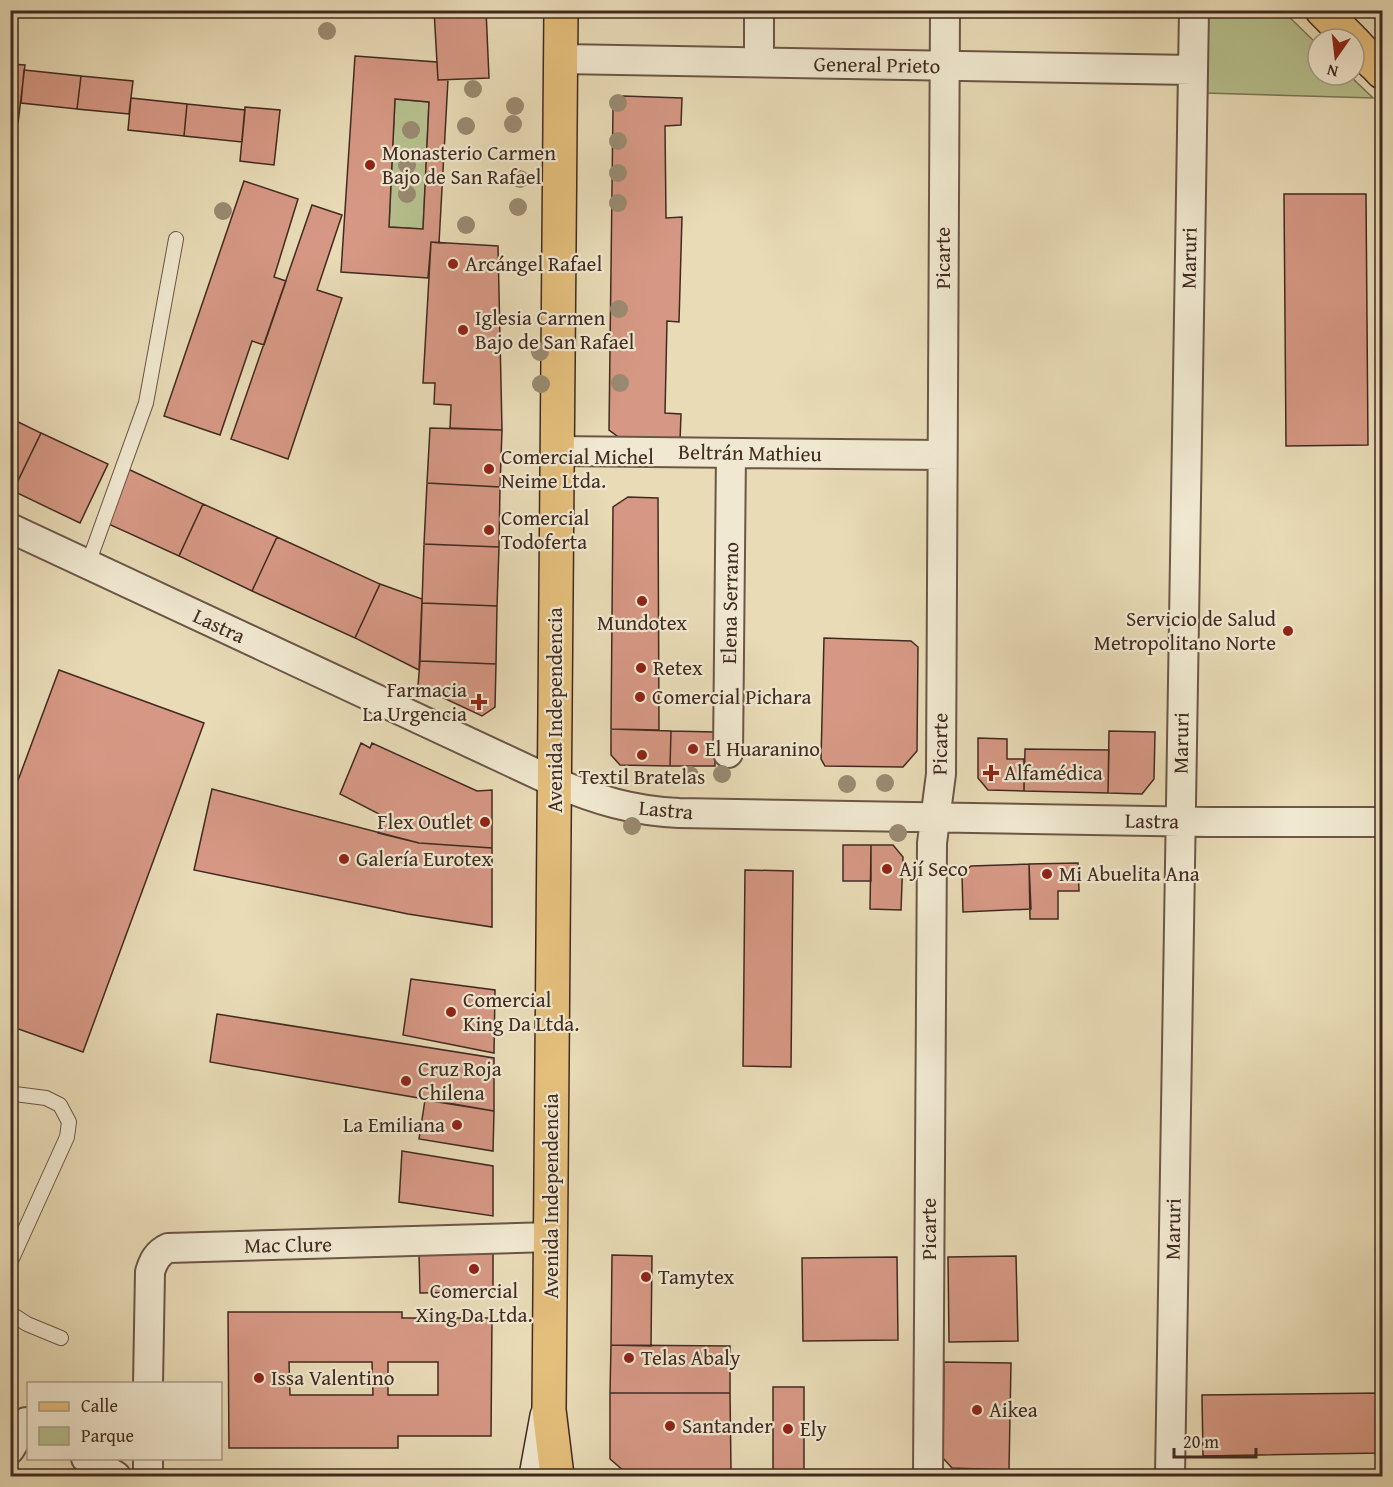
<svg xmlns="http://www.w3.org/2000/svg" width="1393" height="1487" font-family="'Gentium Book Plus',serif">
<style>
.green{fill:#b6c08e;stroke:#7c7558;stroke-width:1.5}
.building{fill:#d69884;stroke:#412a22;stroke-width:1.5;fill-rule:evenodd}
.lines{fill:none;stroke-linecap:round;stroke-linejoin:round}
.lane-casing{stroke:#6b5647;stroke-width:16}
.street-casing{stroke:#6b5647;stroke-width:32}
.secondary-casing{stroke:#412a22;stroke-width:36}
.primary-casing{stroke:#412a22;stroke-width:36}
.highway-casing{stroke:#412a22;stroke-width:36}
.lane{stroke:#f0e8d0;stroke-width:14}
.street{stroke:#f0e8d0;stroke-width:28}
.secondary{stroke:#f0e8d0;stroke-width:33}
.primary{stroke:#e4be7b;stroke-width:33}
.highway{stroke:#e4be7b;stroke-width:33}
.tree{fill:#998a71}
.poi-dot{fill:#8f2418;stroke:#f0e8d0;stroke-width:2}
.labels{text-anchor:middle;stroke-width:4.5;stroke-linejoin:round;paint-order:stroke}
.street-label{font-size:21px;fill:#412a22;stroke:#f0e8d0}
.poi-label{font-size:21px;fill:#412a22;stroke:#f0e8d0;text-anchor:start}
</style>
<rect width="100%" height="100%" fill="#e8dbb6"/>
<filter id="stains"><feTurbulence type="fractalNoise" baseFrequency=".00333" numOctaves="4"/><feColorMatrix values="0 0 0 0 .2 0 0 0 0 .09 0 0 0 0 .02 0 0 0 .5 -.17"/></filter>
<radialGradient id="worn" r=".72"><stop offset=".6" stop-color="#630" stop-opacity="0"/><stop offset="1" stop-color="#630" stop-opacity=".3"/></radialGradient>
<path class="green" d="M1282,10L1318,45V75H1349L1373,98L1205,93L1206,11Z
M395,99L429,102L423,229L389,227Z"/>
<path class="building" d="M434,10H486L489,78L438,80Z
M355,56L437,62L438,80H448L439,243L431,242L428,278L341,272ZM395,99L429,102L423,229L389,227Z
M10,64L25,65L18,123L10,122Z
M24,70L81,76L77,109L21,103Z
M81,76L133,81L129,114L77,109Z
M623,96L682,98L681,125L665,126L666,218L682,217L679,322L667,321L665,413L681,414L680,441H624L609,430L613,108Z
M131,98L187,104L184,136L128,130Z
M187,104L245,110L242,142L184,136Z
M245,107L280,110L274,165L240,161Z
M244,181L298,199L274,277L286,281L264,345L252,341L220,435L164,416Z
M1284,194H1366L1368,445L1286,446Z
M312,205L342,215L317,290L342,298L288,459L231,439Z
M431,242L498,246L502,430L450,428L451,405L434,404L435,383H423Z
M10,418L41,433L13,491L10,490Z
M430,428L502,430L500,487L427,483Z
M41,433L108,464L80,523L13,491Z
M128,469L203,504L179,556L104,522Z
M427,483L500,487L499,547L424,544Z
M628,497L658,498L659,730L611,729L613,507Z
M203,504L277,537L252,591L179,556Z
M277,537L380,584L355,638L252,591Z
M424,544L499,547L497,606L422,603Z
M380,584L422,599L419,670L355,638Z
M422,603L497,606L496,664L420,661Z
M824,638L911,641L918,647L917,751L903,767L825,766L821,759Z
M420,661L496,664L495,707L482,716L418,686Z
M59,670L204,723L83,1052L10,1026V802Z
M611,729L671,731L670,766L620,765L611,755Z
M671,731L715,732V766H670Z
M1109,731L1155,732L1154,779L1142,794L1108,793Z
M978,738L1007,739V759H1024V791L988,790L978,778Z
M361,743L370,748L372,743L477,791L492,790V848L419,843L378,833L385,817L340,794Z
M1025,749L1109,750L1108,793L1024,791Z
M212,789L419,843L492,848V927L408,914L194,870Z
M843,845H871V881H843Z
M871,845H893L903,857L901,910L870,909Z
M1078,863L1079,891H1058V919H1030L1029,864Z
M1029,864L1031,909L963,912L962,874L971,866Z
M745,870L793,871L791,1067L743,1066Z
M411,979L495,990L494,1053L403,1035Z
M217,1014L494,1058V1111L210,1062Z
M425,1100L494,1111L493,1151L419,1139Z
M402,1151L493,1166V1216L399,1202Z
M493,1252V1292L420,1293L419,1254Z
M612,1255L652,1256L651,1346L611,1345Z
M1016,1256L1018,1341L949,1342L948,1257Z
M897,1257L898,1340L803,1341L802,1258Z
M228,1312H402V1318H492L491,1436H398V1448H229ZM289,1362H372L373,1395H290ZM388,1362H438V1395H388Z
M611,1345L730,1346V1393H610Z
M944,1362L1011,1363L1009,1470L952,1468L943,1458Z
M773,1387H804V1470H773Z
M610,1393H730L731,1470L624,1471L610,1459Z
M1381,1393V1453L1203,1456L1202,1395Z"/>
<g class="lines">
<defs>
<path id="lane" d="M88,564L146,403L176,239
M10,1099L15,1094L46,1098L60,1105L69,1122L67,1137L10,1263
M10,1313L27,1324L61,1338"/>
<path id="street" d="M561,59L1193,70
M759,62V10
M557,451L942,455
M10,528L554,782C597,800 633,811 679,813L1210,822H1382
M728,753L731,453
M148,1384L150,1272C153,1262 157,1253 168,1248L551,1237
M10,1449L26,1422
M86,1458L116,1476
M148,1476V1458
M928,1476L932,843L941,774L945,10
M1170,1476L1194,10"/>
<path id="secondary" d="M536,1476L547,1416"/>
<path id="primary" d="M1322,10L1351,39
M1354,42L1382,72
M557,1476L549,1410L561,10"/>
<path id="highway" d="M1373,63L1382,66"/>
</defs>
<use href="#lane" class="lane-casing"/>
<use href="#street" class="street-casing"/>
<use href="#secondary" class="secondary-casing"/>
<use href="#primary" class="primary-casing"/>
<use href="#highway" class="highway-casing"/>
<use href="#lane" class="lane"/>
<use href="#street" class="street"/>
<use href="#secondary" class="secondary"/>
<use href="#primary" class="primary"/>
<use href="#highway" class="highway"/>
</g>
<g class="tree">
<circle cx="327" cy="31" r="9"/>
<circle cx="473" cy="89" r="9"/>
<circle cx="618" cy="103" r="9"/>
<circle cx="515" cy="106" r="9"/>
<circle cx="513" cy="124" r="9"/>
<circle cx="466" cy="126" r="9"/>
<circle cx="411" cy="130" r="9"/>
<circle cx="618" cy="141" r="9"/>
<circle cx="407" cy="165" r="9"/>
<circle cx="618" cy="173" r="9"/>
<circle cx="520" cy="179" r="9"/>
<circle cx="407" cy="194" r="9"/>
<circle cx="618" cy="203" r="9"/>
<circle cx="518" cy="207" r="9"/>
<circle cx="223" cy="211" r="9"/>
<circle cx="466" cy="225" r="9"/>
<circle cx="619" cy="309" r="9"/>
<circle cx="540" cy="352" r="9"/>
<circle cx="620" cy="383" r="9"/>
<circle cx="541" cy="384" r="9"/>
<circle cx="722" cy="774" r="9"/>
<circle cx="690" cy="775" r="9"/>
<circle cx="885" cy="783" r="9"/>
<circle cx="847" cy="784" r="9"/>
<circle cx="632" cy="826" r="9"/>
<circle cx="898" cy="833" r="9"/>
</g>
<g class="poi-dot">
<circle cx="370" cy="165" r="6"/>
<circle cx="453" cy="264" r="6"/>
<circle cx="463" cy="330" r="6"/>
<circle cx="489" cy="469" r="6"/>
<circle cx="489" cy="530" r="6"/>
<circle cx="642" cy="601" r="6"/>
<circle cx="1288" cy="631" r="6"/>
<circle cx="641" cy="668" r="6"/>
<circle cx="640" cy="697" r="6"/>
<path d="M476 693h6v6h6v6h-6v6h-6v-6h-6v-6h6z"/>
<circle cx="693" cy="749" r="6"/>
<circle cx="642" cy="755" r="6"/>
<path d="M988 764h6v6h6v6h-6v6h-6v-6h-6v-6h6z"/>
<circle cx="485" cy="822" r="6"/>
<circle cx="344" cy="859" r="6"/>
<circle cx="887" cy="869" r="6"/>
<circle cx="1047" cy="874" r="6"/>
<circle cx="451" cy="1012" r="6"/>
<circle cx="406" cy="1081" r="6"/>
<circle cx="457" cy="1125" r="6"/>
<circle cx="474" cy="1269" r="6"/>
<circle cx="646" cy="1277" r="6"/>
<circle cx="629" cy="1358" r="6"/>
<circle cx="259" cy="1378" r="6"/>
<circle cx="977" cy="1410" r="6"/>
<circle cx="670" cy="1426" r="6"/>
<circle cx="788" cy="1429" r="6"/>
</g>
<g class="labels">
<g class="street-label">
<text transform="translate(877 65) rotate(1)" y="7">General Prieto</text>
<text transform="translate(943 258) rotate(-90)" y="7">Picarte</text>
<text transform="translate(1189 258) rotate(-89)" y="7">Maruri</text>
<text transform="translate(750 453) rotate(1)" y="7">Beltrán Mathieu</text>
<text transform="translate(730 603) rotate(-89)" y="7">Elena Serrano</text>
<text transform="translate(219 626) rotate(25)" y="7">Lastra</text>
<text transform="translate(555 710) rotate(-90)" y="7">Avenida Independencia</text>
<text transform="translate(1181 743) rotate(-89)" y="7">Maruri</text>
<text transform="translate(940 744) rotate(-89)" y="7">Picarte</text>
<text transform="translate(666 810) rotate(5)" y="7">Lastra</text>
<text transform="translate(1152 821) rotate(1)" y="7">Lastra</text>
<text transform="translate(551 1196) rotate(-90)" y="7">Avenida Independencia</text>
<text transform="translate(929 1229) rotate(-90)" y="7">Picarte</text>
<text transform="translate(1173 1229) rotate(-89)" y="7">Maruri</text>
<text transform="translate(288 1245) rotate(-1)" y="7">Mac Clure</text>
</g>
<g class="poi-label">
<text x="382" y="160">Monasterio Carmen<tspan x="382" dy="24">Bajo de San Rafael</tspan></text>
<text x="465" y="271">Arcángel Rafael</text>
<text x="475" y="325">Iglesia Carmen<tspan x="475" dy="24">Bajo de San Rafael</tspan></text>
<text x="501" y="464">Comercial Michel<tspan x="501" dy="24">Neime Ltda.</tspan></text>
<text x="501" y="525">Comercial<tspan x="501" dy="24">Todoferta</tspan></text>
<text x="1276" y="626" text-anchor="end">Servicio de Salud<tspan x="1276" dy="24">Metropolitano Norte</tspan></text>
<text x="642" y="630" text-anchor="middle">Mundotex</text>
<text x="653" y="675">Retex</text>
<text x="467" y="697" text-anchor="end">Farmacia<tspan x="467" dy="24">La Urgencia</tspan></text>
<text x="652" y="704">Comercial Pichara</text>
<text x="705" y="756">El Huaranino</text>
<text x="1004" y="780">Alfamédica</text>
<text x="642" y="784" text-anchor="middle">Textil Bratelas</text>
<text x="473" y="829" text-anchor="end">Flex Outlet</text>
<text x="356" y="866">Galería Eurotex</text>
<text x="899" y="876">Ají Seco</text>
<text x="1059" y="881">Mi Abuelita Ana</text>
<text x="463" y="1007">Comercial<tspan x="463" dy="24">King Da Ltda.</tspan></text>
<text x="418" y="1076">Cruz Roja<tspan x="418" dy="24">Chilena</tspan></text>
<text x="445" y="1132" text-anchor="end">La Emiliana</text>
<text x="658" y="1284">Tamytex</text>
<text x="474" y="1298" text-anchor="middle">Comercial<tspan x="474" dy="24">Xing Da Ltda.</tspan></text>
<text x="641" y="1365">Telas Abaly</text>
<text x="271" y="1385">Issa Valentino</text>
<text x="989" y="1417">Aikea</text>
<text x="682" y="1433">Santander</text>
<text x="800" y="1436">Ely</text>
</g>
</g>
<rect width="1393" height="1487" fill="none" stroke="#e8dbb6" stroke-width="36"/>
<rect x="12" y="12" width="1369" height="1463" fill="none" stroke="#412a22" stroke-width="3"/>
<rect x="18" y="18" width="1357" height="1451" fill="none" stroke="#412a22" stroke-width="1.5"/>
<rect x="27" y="1382" width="195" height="78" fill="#f0e8d0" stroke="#aa9c8a" stroke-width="1.5"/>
<rect x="39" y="1402" width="30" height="9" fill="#e4be7b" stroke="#aa9c8a" stroke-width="1.5"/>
<text x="81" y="1412" font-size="18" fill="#412a22">Calle</text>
<rect x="39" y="1427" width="30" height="18" fill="#b6c08e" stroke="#aa9c8a" stroke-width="1.5"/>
<text x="81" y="1442" font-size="18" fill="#412a22">Parque</text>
<g transform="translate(1336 57) rotate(194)"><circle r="28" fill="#f0e8d0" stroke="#aa9c8a" stroke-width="1.5"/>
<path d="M0-4.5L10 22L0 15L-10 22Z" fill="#8f2418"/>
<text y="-9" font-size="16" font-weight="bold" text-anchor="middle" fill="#412a22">N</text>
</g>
<path d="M1174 1448v9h82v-9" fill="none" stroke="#412a22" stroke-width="3"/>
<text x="1183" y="1448" font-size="18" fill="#412a22" stroke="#f0e8d0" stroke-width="4.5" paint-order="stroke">20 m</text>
<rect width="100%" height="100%" filter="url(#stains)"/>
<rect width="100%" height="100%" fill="url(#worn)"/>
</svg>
